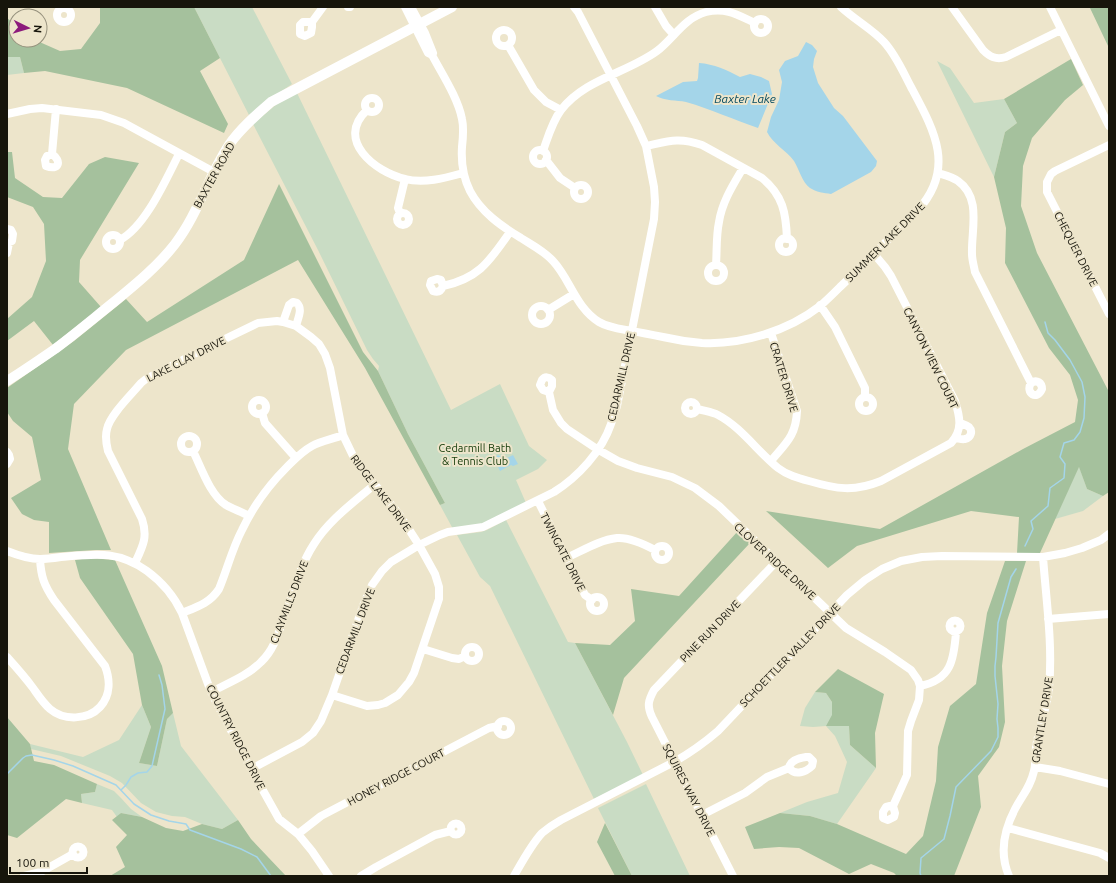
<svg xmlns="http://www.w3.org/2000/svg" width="1116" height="883" font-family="Ubuntu,sans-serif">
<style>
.green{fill:#c9dcc4}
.forest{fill:#a5c19d}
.water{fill:#a4d5e9}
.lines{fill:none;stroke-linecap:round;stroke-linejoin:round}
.stream{stroke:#a4d5e9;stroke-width:1.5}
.minor{stroke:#fff;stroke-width:8}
.major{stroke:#fff;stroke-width:10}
.labels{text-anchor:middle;stroke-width:4;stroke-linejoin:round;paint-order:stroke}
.street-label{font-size:11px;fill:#17150b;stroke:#ede5cb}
.park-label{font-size:11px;fill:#1b400f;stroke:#ede5cb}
.water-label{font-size:12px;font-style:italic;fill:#054a5f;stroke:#ede5cb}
</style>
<rect width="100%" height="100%" fill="#ede5cb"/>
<path class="green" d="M194,7H252L292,84L270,99L249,115Z
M7,57H20L24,73L7,75Z
M937,61L950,68L974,103L1004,99L1017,123L1005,132L994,177Z
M297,93L451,410L500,384L529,446L547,460L538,469L516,480L526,503L485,523L453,529L440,505L445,503L408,434L378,371L379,366L373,359L367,350L318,250L253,124L278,103Z
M1079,466L1087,489L1103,496L1083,511L1055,519Z
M506,520L568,642L575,643L627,742L643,775L594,799L490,586L480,577L457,535L481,532L487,530Z
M815,692L826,693L832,702V715L849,726L850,745L876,768L837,824L810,816L780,813L807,802L838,793L847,762L835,736L826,726L813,727L800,726L805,708Z
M142,705L151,727L139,763L157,766L167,719L173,713L181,746L238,820L222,829L202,824L185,817L172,816L156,812L141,803L122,783L110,776L61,756L31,749L30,744L83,757L119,740Z
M97,784L114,791L121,798L131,809L142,817L121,813L117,817L112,810L82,803L81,794L95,792Z
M646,784L690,876H632L598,808Z"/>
<path class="forest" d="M100,7H194L220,58L200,71L228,124L224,133L127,88L45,71L24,73L20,57H7V18L16,25V40H35L60,51L81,49L100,23Z
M1092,7H1109V48L1090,8Z
M1071,59L1083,85L1065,100L1032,138L1023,166L1021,206L1037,253L1109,392V492L1103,496L1087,489L1079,467L1040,553H1017L1019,517L971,511L857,546L828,568L766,511L880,529L1023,449L1075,422L1078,400L1070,375L1049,348L1005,263L1006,228L994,177L1005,132L1017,123L1004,99Z
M7,152H12L15,178L43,197L62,198L89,164L105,157L139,163L80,260L79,282L101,307L53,345L34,321L7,341V319L32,297L46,261L44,224L33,207L7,197Z
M279,184L363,352L378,371L408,434L445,503L440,505L365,368L298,260L126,350L74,404L68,449L111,550H95L49,553V522L34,520L22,514L11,498L41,480L32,437L13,421L7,412V388L74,341L126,299L147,322L244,260Z
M738,531L750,543L624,678L613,715L575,643L610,645L635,621L631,589L679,596Z
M89,558L115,560L162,666L173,713L167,719L157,766L139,763L151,727L142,705L133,654L80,578L75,560Z
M1005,561H1026L1007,621L1002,666L1005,722L999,747L978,776L981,807L954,876H897L894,873L871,864L849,874L799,848L779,847L754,849L745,827L780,813L810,816L837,824L906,854L923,836L936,781L938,747L950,706L976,684L987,613Z
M838,669L884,694L875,733L876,768L850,745L849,726H826L832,715V702L826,693L815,692Z
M7,717L30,744L34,761L54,765L97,784L95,792L81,794L82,803L66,799L17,838L7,835Z
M121,813L142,817L166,828L183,831L202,824L222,829L238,820L251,839L286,876H110L125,867L116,847L127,835L112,820Z
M605,823L632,876H615L597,842Z"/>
<path class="water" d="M806,42L812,45L817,51L814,59L813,67L818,83L834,108L843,116L877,161L876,166L871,172L831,194C824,193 816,192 810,188C802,182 799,169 794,161C786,150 773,144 767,132L771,117L779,100L782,82L779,70L785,61L798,56Z
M699,63C714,64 727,70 740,77L750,74L761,77L769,81L772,94L758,128C734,120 711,109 686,102C676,100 665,101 656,96L683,82L697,81L698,78Z
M498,455L505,459L513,455L518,464L513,466L511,465L500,471L494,459Z"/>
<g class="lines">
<path class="stream" d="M1025,546L1033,529L1031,521L1048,506L1050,488L1064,478L1065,464L1060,457L1064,443L1074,440L1080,432L1084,418L1085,397L1082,382L1070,360L1055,340L1048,333L1045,322
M7,774L23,758L26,756L32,755L54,760L73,766L116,785L134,804L151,815L169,821L186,824L190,830L241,849L257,857L271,876
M121,790L126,785L131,777L138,773L147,772L152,766L165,709L162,685L159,675
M921,876L920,873L921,858L944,839L950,816L956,787L991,751L998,737V728L997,719L998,704L995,676V666L996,657L998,623L1011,577L1016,569"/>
<path class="minor" d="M348,7H350
M405,7L428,53L432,55C442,74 458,98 462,119C464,128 463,138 462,147C461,162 463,177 470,191C481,212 501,226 521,238C532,245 544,251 553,261C570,279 576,308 599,322C609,328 621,329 632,331C643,333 653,335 663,337C676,340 689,342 702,343C742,345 788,331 820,306C827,300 834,293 840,287C867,262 892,235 918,210C956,168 934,130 911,87C903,72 896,55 884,42C872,29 855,20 841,7
M411,7L425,33L433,53
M655,7L666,26L674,35
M952,7L983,50C990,57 996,60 1006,57L1061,30
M1050,7L1109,126
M57 15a7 7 0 1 1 14 0a7 7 0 1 1-14 0Z
M754 26a7 7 0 1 1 14 0a7 7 0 1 1-14 0Z
M312,22H303L300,25V34L305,36L311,33L312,27V22L323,7
M496 38a8 8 0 1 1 16 0a8 8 0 1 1-16 0Z
M508,45L534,90L546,102L561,110
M365 105a7 7 0 1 1 14 0a7 7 0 1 1-14 0Z
M367,110C335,140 375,172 405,179C424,184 445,178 463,173
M7,114L30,109L42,108L101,115L124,123L214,172
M1109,145L1055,171L1051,174L1047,182V192L1109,314
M646,146C669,141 679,137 702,145L762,178C783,195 786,213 787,239
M533 157a7 7 0 1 1 14 0a7 7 0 1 1-14 0Z
M543,151C548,137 552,122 561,110C585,79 627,73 657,51C674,38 684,18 706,12C726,7 738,15 755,23
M52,154L56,109
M52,154C62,161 59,171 46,166L45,160L47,156Z
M546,160L560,178L575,188
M938,173C945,175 953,177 958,181C982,198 971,230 972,254C972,260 974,266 975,272L1031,383C1025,393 1037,401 1042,389C1042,383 1037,379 1031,383
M574 192a7 7 0 1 1 14 0a7 7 0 1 1-14 0Z
M397 219a6 6 0 1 1 12 0a6 6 0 1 1-12 0Z
M400,213L398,208L405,179
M7,229L11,230L13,234L12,241L7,243
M106 242a7 7 0 1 1 14 0a7 7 0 1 1-14 0Z
M779 245a7 7 0 1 1 14 0a7 7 0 1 1-14 0Z
M120,240C146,226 166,179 179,154
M7,253L9,243
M716,265C717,251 716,236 719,222C722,202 733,185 743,168
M708 273a8 8 0 1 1 16 0a8 8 0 1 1-16 0Z
M443,286L441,280L437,279L431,281L430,285L433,291C438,293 441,291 443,286C480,278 490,260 510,232
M820,305L835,327L865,388V397
M532 315a9 9 0 1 1 18 0a9 9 0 1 1-18 0Z
M548,310L574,294
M283,322L289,305L293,302L297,303C303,309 298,318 296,326
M771,333L797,411C796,436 786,443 771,461
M549,392L543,390L540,385L542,380C545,376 549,377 552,380V386L549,392L553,410L561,423L567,429L597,449L618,461L637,468L672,477L695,488L719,506L846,628L885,652L911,670L918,680L920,686L919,700L911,721L908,731L907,775L903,784L893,806
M859 404a7 7 0 1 1 14 0a7 7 0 1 1-14 0Z
M252 407a7 7 0 1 1 14 0a7 7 0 1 1-14 0Z
M685 408a6 6 0 1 1 12 0a6 6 0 1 1-12 0Z
M698,409C704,411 712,412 718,415C741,427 758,452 778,468C787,475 798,478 809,481C836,489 854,492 881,481L951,443C963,430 960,417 955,401L891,276L885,267L874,254
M262,413L265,423L296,458
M181 444a8 8 0 1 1 16 0a8 8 0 1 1-16 0Z
M955,438C958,438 962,440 965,439C971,438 973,431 969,427C966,425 962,424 960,423
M193,451C201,467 210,495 226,505C233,509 242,512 249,516
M7,452L9,455L10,459L7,464
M538,501L585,595L592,600
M655 553a7 7 0 1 1 14 0a7 7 0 1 1-14 0Z
M7,551C17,555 29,559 40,559C47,559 54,558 61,557C96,554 117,550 147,571C162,582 174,596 182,613L211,692L251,769L279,819L298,834L312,851L329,876
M566,558C582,551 599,540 617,538C630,537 644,544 655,550
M135,563C143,546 148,537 142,519L108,451C106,443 105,436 107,429C110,415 131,395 141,383L146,379L198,352L258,323L277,321L283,322L296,326L311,337L319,344L325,354L330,368L343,435L355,460L399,514L419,545L435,574L439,587V599L414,673L409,682L398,695L385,703L378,705L367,706L332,695
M590 604a7 7 0 1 1 14 0a7 7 0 1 1-14 0Z
M182,613C197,607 210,603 219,589C227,570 232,549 242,530C253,507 268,486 286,468C294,460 301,452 312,446C321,441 333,439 343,435
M1048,619L1109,614
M949.5 626a5.5 5.5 0 1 1 11 0a5.5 5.5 0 1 1-11 0Z
M465 654a7 7 0 1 1 14 0a7 7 0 1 1-14 0Z
M423,649L452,658L459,659L465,656
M7,657C16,667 25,677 33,688C38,695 43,703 50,709C64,721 88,720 100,707C111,695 110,679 105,666L54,600C44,585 41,577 40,559
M920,686C951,680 954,660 956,632
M211,692C228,683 247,676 261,662C273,651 278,635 283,620C293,594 299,567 314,544C329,520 353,503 374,485
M497 728a7 7 0 1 1 14 0a7 7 0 1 1-14 0Z
M806,757H809L813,761L812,766C806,772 795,776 789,768C790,760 799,758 806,757Z
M1035,767L1060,771L1109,784
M251,769L302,742L313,733L321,721L332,695L364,603L372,585L382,571L391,562L419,545L440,535L448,532L483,527L554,492C578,477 602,451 611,424C613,418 615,412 617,406L654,219L655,202L654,187L646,146L637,126L578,12L574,7
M890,806H893L895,813L894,817L888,820L883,818V812L886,807Z
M702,815L745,793L767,777L789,768
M450.5 829a5.5 5.5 0 1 1 11 0a5.5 5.5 0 1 1-11 0Z
M1008,828L1100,853L1109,858
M298,834L321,816L489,728L498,726
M72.5 852a5.5 5.5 0 1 1 11 0a5.5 5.5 0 1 1-11 0Z
M24,876L41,872L73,854
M361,876L376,867L435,835L451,831
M514,876C522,862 531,845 542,833C548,828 554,824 561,820L674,762C690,753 704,743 718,731L847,595L865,580L882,569L901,561L922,557L942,556L1043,557L1065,553L1082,548L1101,540L1109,534
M733,876L652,717C647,706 648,701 654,690L776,562
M1009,876C999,853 1004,830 1015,809C1023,794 1030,788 1034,771C1036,763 1035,755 1036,747C1039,727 1047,708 1049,688C1053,645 1046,599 1043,557"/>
<path class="major" d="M7,381C23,371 39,360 55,349C75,334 94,318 114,302C136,284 158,266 175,244C198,214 208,177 229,145C240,129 256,115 271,102L452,7"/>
</g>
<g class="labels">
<g class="street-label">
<text transform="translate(214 175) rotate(-61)" y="4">BAXTER ROAD</text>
<text transform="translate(885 242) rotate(-45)" y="4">SUMMER LAKE DRIVE</text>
<text transform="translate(1076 249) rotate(63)" y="4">CHEQUER DRIVE</text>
<text transform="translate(931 358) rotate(64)" y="4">CANYON VIEW COURT</text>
<text transform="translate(186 359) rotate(-27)" y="4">LAKE CLAY DRIVE</text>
<text transform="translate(621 377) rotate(-77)" y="4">CEDARMILL DRIVE</text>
<text transform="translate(784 377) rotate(73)" y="4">CRATER DRIVE</text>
<text transform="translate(381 493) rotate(53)" y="4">RIDGE LAKE DRIVE</text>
<text transform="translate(563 552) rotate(63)" y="4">TWINGATE DRIVE</text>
<text transform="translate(775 561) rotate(43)" y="4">CLOVER RIDGE DRIVE</text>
<text transform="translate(289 602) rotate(-69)" y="4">CLAYMILLS DRIVE</text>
<text transform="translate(355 631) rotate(-69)" y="4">CEDARMILL DRIVE</text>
<text transform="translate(710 631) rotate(-46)" y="4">PINE RUN DRIVE</text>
<text transform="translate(790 655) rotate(-46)" y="4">SCHOETTLER VALLEY DRIVE</text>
<text transform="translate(1042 720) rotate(-81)" y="4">GRANTLEY DRIVE</text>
<text transform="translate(236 737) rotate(63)" y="4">COUNTRY RIDGE DRIVE</text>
<text transform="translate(396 777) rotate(-28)" y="4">HONEY RIDGE COURT</text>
<text transform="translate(689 790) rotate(63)" y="4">SQUIRES WAY DRIVE</text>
</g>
<g class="park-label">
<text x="475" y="452">Cedarmill Bath<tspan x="475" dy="13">&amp; Tennis Club</tspan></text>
</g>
<g class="water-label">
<text x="745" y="103">Baxter Lake</text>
</g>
</g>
<rect width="1116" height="883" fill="none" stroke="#17150b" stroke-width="16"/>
<g transform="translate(28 28) rotate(95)"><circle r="19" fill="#ede5cb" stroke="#97927e"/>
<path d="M0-3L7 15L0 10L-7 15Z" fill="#8c1a7c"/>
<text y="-6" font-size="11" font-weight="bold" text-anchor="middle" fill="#17150b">N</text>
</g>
<path d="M10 867v6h77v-6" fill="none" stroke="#17150b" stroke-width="2"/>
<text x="16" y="867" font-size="12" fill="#17150b" stroke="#ede5cb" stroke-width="3" paint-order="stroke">100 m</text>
</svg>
